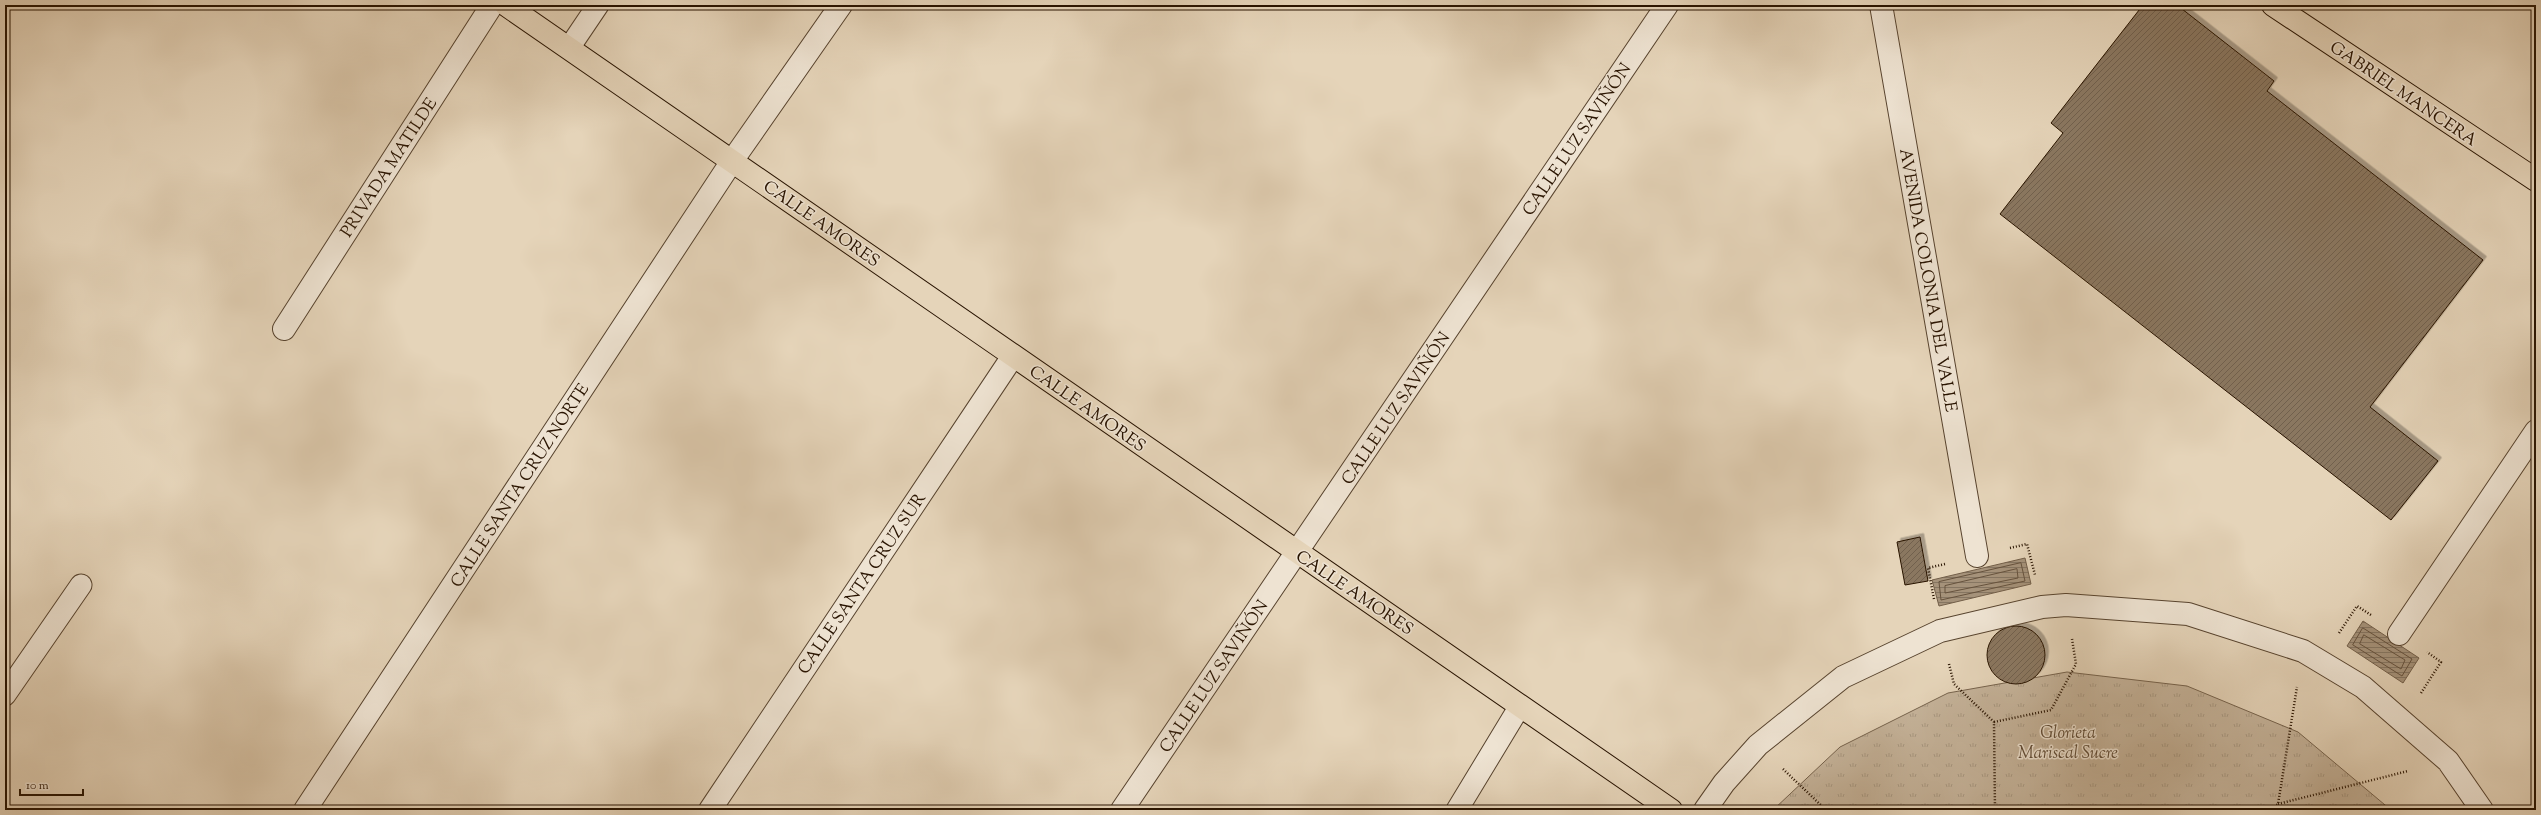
<svg xmlns="http://www.w3.org/2000/svg" width="2541" height="815" font-family="'Sorts Mill Goudy',serif">
<style>
.park{fill:url(#park-tufts);stroke:#76634d}
.water{fill:url(#water-rules);stroke:#735f49}
.lines{fill:none;stroke-linecap:round;stroke-linejoin:round}
.shore{stroke:#66523d;stroke-width:1}
.building{fill:url(#building-hatch);stroke:#281300;filter:url(#shadow)}
.service-casing{stroke:#57432e;stroke-width:23}
.minor-casing{stroke:#57432e;stroke-width:24}
.primary-casing{stroke:#281300;stroke-width:24}
.path{stroke:#281300;stroke-width:2.5;stroke-dasharray:1 2;stroke-linecap:butt}
.service{stroke:#eee3d2;stroke-width:21}
.minor{stroke:#eee3d2;stroke-width:22}
.primary{stroke:#e5d4b9;stroke-width:22}
.labels{text-anchor:middle;stroke-width:3;stroke-linejoin:round;paint-order:stroke}
.street-label{font-size:17px;fill:#281300;stroke:#eee3d2}
.park-label{font-size:17px;font-style:italic;fill:#5f4b36;stroke:#eee3d2}
</style>
<defs>
<pattern id="park-tufts" width="24" height="20" patternUnits="userSpaceOnUse"><rect width="24" height="20" fill="#c5b39a"/><path d="M3 7l-1-3M5 7V3M7 7l1-3M15 17l-1-3M17 17v-4M19 17l1-3" fill="none" stroke="#a99983"/></pattern>
<pattern id="water-rules" width="6" height="5" patternUnits="userSpaceOnUse"><rect width="6" height="5" fill="#a5927a"/><path d="M0 2.5h6" fill="none" stroke="#867662"/></pattern>
<pattern id="building-hatch" width="6" height="6" patternUnits="userSpaceOnUse"><rect width="6" height="6" fill="#8a7760"/><path d="M-1 1l2-2M0 6l6-6M5 7l2-2" fill="none" stroke="#71604d"/></pattern>
<filter id="shadow"><feDropShadow dx="3.5" dy="-3.5" stdDeviation="0" flood-color="#0004"/></filter>
</defs>
<rect width="100%" height="100%" fill="#e5d4b9"/>
<filter id="stains"><feTurbulence type="fractalNoise" baseFrequency=".005" numOctaves="4"/><feColorMatrix values="0 0 0 0 .2 0 0 0 0 .09 0 0 0 0 .02 0 0 0 .5 -.17"/></filter>
<radialGradient id="worn" r=".72"><stop offset=".6" stop-color="#630" stop-opacity="0"/><stop offset="1" stop-color="#630" stop-opacity=".3"/></radialGradient>
<path class="park" d="M2067,672L2187,686L2298,732L2391,810H1773L1840,747L1948,693Z"/>
<path class="water" d="M2025,558L2031,584L1939,606L1932,580Z
M2363,621L2419,658L2403,683L2347,646Z"/>
<g class="lines">
<path class="shore" d="M2021,563L2025,581L1941,600L1939,582Z
M2017,569L2018,578L1945,593V586Z
M2363,628L2412,659L2402,676L2353,645Z
M2364,635L2405,660L2401,669L2360,644Z"/>
</g>
<path class="building" d="M2143,5H2177L2274,81L2267,91L2483,260L2370,407L2438,461L2391,520L2000,214L2063,133L2051,123Z
M1920,537L1928,581L1905,585L1897,542Z
M1987 655a29 29 0 1 1 58 0a29 29 0 1 1-58 0Z"/>
<g class="lines">
<defs>
<path id="service" d="M569,48L598,5
M5,695L81,585
M1457,810L1520,706"/>
<path id="minor" d="M1881,5L1977,556
M284,329L492,5
M2399,634L2536,431
M305,810L732,161L841,5
M710,810L1013,356
M1122,810L1667,5
M1705,810L1724,783L1758,745L1843,677L1940,631L2042,607L2066,605L2188,614L2303,651L2363,687L2448,761L2482,810"/>
<path id="primary" d="M506,5L1671,810
M2273,5L2536,180"/>
</defs>
<use href="#service" class="service-casing"/>
<use href="#minor" class="minor-casing"/>
<use href="#primary" class="primary-casing"/>
<path class="path" d="M2010,548L2027,544L2035,575
M1934,599L1928,568L1945,564
M2339,633L2357,606L2371,615
M1949,664L1954,684L1994,722L1995,810
M2421,693L2441,662L2427,652
M1994,722L2051,710L2076,664L2072,639
M1783,769L1826,810
M2278,804L2408,771
M1987,810L1995,809
M2269,810L2278,804L2297,687"/>
<use href="#service" class="service"/>
<use href="#minor" class="minor"/>
<use href="#primary" class="primary"/>
</g>
<g class="labels">
<g class="street-label">
<text transform="translate(2404 93) rotate(34)" y="6">GABRIEL MANCERA</text>
<text transform="translate(1576 139) rotate(-56)" y="6">CALLE LUZ SAVIÑÓN</text>
<text transform="translate(388 167) rotate(-57)" y="6">PRIVADA MATILDE</text>
<text transform="translate(822 223) rotate(35)" y="6">CALLE AMORES</text>
<text transform="translate(1929 280) rotate(80)" y="6">AVENIDA COLONIA DEL VALLE</text>
<text transform="translate(1088 408) rotate(35)" y="6">CALLE AMORES</text>
<text transform="translate(1395 408) rotate(-56)" y="6">CALLE LUZ SAVIÑÓN</text>
<text transform="translate(519 485) rotate(-57)" y="6">CALLE SANTA CRUZ NORTE</text>
<text transform="translate(861 583) rotate(-56)" y="6">CALLE SANTA CRUZ SUR</text>
<text transform="translate(1355 592) rotate(34)" y="6">CALLE AMORES</text>
<text transform="translate(1213 676) rotate(-56)" y="6">CALLE LUZ SAVIÑÓN</text>
</g>
<g class="park-label">
<text x="2068" y="738">Glorieta<tspan x="2068" dy="20">Mariscal Sucre</tspan></text>
</g>
</g>
<rect width="2541" height="815" fill="none" stroke="#e5d4b9" stroke-width="20"/>
<rect x="6" y="6" width="2529" height="803" fill="none" stroke="#281300" stroke-width="2"/>
<rect x="10" y="10" width="2521" height="795" fill="none" stroke="#281300"/>
<path d="M20 789v6h63v-6" fill="none" stroke="#281300" stroke-width="2"/>
<text x="26" y="789" font-size="12" fill="#281300" stroke="#eee3d2" stroke-width="3" paint-order="stroke">10 m</text>
<rect width="100%" height="100%" filter="url(#stains)"/>
<rect width="100%" height="100%" fill="url(#worn)"/>
</svg>
